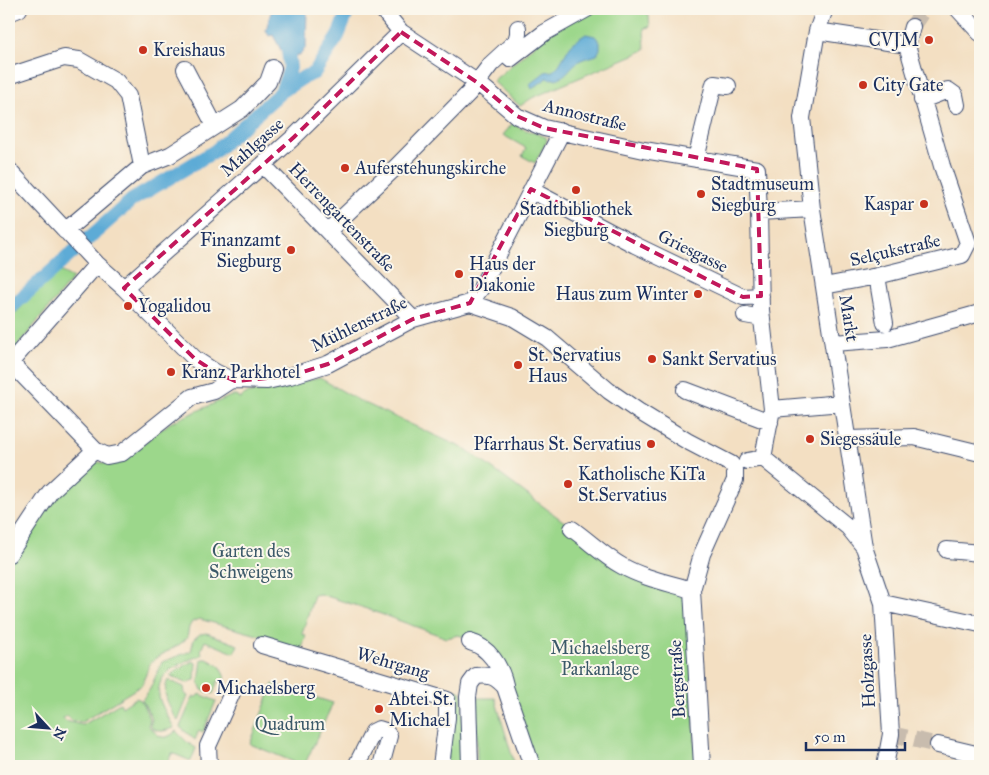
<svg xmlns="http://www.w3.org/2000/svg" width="989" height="775" font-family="'IM FELL Great Primer',serif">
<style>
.green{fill:#9cd78b;stroke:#5c8374}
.water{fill:#5dabd6;stroke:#3c6d9a}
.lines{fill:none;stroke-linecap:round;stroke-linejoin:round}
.canal{stroke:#5dabd6;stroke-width:14}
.minor-tunnel{stroke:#c8bcae;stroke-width:16;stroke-dasharray:16 8;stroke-linecap:butt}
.minor-casing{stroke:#3b496d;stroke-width:18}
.minor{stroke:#fff;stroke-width:16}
.marked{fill:none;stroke:#c2185b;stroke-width:4;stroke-dasharray:10 6;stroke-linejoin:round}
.poi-dot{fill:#c8321e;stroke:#fbf7ec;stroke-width:2}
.labels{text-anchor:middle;stroke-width:4;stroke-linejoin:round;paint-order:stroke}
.poi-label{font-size:18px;fill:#1b2f5e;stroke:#fbf7ec;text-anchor:start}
.street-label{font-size:18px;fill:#1b2f5e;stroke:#fbf7ec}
.park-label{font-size:18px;fill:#3b5969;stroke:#fbf7ec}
</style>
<rect width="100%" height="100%" fill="#fbf7ec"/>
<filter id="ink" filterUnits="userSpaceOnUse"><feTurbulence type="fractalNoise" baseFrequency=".02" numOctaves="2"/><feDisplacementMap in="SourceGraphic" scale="10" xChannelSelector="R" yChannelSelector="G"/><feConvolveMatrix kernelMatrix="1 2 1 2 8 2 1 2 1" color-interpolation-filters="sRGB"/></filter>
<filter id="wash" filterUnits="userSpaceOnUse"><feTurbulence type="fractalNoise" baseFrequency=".0096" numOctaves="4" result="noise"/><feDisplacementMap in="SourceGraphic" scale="20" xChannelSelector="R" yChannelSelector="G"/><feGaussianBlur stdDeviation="1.12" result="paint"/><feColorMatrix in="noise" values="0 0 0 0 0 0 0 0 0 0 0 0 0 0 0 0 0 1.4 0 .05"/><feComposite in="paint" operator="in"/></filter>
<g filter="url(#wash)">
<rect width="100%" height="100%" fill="#f3dfc2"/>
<path class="green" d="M593,9H645L649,16L650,27L644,28L645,50L532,98L520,106L493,81L546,35Z
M513,123L518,127L546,137L547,141L535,163L522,156L526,148L503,135Z
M60,271L73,278L9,356V320L45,282Z
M320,378L358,400L467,450L578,532L689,601L696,766H535L482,642L458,635L447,638L367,609L320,594L314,595L302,634L306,635L301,652L263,643L265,637L199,619L192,622L189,627L187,638L180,644L156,658L150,663L142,685L82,722L73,721L67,716L63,718L65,721L83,725L120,703L122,707L136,698L141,700L150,720L148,726C158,734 162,744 176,731L187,742L196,748L191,761L172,753L166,766H9V564L18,547L54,496L92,461L109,464L119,461L170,423L231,396H236L240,399L245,394Z
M207,633L238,645L234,653L205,641L201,650L202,655C180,663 150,674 161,703C165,712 170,720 174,728C163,731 159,734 150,726L152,719L142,700L150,689L162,662L191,651L194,639L200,634Z
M202,659H207L220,666L225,678L222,683L218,681L213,694L202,690L199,683Z
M193,661L196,663L195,680L186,683L170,676L177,670Z
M168,680L184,687L185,694L188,696L178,721C170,709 161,694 168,680Z
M273,684L333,703L304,766L250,744Z
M454,690L462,692L464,766H445Z
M200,694L216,701L203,732L199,730L195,740L180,727L193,697H196Z
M476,698H495L515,766H477Z"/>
<path class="water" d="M272,9H307L306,47L301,54L291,57L293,64L285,65L281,50L273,35L269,36L266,30Z
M586,34L595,36L600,42V49L597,55C592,57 585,58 581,60C568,66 566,83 547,78L532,89L530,84L545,72L553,71L559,65L572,43Z"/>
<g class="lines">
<path class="canal" d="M281,92L304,77L314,73L338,36L347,13V9
M9,309L132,200L215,151L281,92L290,68L285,21L288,9"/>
</g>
</g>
<g filter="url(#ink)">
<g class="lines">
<path class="minor-tunnel" d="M912,27L924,9
M891,734L938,745"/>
<defs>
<path id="minor" d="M382,9L401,32L478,83L517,116L544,128L644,150L757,169L759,212
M825,9L817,31L802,118L812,209L864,547L883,603L891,734L885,766
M958,9L980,33
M9,13L19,9
M912,27L907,45L942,166L968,243
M817,31L907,45
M510,59L544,33L587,9
M185,69L215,126
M9,76L64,58L79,60L116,81L128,96L142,166
M922,100L948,90L955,95L957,105
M696,159L714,84L728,86
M263,165L413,319
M9,170L97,264L124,288L195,359L215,372L231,380L267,381L290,376L328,364L413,319L470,303L512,317L547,338L609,391L638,411L687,441L731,464L735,469V480L702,554L692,590L702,766
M531,190L635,245L720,286L743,297L761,296
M65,231L142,166L170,155L242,109L268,82L273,68
M328,231L396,167L469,93L491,64L516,41L518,34V28
M877,276L885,323
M824,286L877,276L962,255L968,243
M124,288L294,137L401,32
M470,303L481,288L562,131
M745,315L762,318
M833,343L887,339L980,313
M10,362L95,450L107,456L122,453L192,397L214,391L231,380
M9,364L97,264
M685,390L770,422
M772,409L842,403
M848,439L914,437L980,453
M763,458L772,409L761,310L759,212L812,209
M747,461L763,458L848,527L864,547
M572,529C589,541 604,556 622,566C643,578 669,583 692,590
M947,550L980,553
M9,554L50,492L95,450
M883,603L980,624
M470,642C489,647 501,667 505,685
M262,645L447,700V718L441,766
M938,745L980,755
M209,766L208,746L232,693
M356,766L373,732L379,729L385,731L389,736L381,766
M470,766L468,697L470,684L476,676C490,674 496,677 505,687L532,766"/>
</defs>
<use href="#minor" class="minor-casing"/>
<use href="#minor" class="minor"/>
</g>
</g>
<path class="marked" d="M401,32L478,83L517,116L544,128L757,169L761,296L743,297L720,286L531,189L470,303L413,319L328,364L290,376L235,381L215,372L195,359L124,288L294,137Z"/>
<g class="poi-dot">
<circle cx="929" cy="40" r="5"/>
<circle cx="143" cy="50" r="5"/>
<circle cx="863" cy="85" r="5"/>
<circle cx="345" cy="168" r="5"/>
<circle cx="576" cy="190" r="5"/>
<circle cx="701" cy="194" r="5"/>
<circle cx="924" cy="204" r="5"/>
<circle cx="291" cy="250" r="5"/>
<circle cx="459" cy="274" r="5"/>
<circle cx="698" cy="294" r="5"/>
<circle cx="128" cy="306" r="5"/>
<circle cx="652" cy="359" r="5"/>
<circle cx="518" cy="365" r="5"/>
<circle cx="171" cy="372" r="5"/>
<circle cx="810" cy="439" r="5"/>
<circle cx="651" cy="444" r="5"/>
<circle cx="568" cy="484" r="5"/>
<circle cx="206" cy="688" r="5"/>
<circle cx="379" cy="709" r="5"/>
</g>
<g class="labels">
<g class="poi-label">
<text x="919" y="46" text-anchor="end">CVJM</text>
<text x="153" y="56">Kreishaus</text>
<text x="873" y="91">City Gate</text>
<text x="355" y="174">Auferstehungskirche</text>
<text x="711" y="190">Stadtmuseum<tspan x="711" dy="21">Siegburg</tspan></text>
<text x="914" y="210" text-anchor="end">Kaspar</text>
<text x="576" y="215" text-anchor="middle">Stadtbibliothek<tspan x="576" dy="21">Siegburg</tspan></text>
<text x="281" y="246" text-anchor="end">Finanzamt<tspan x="281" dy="21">Siegburg</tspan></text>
<text x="469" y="270">Haus der<tspan x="469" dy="21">Diakonie</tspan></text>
<text x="688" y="300" text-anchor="end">Haus zum Winter</text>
<text x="138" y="312">Yogalidou</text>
<text x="528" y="361">St. Servatius<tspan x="528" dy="21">Haus</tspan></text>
<text x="662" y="365">Sankt Servatius</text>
<text x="181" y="378">Kranz Parkhotel</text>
<text x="820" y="445">Siegessäule</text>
<text x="641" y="450" text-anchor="end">Pfarrhaus St. Servatius</text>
<text x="578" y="480">Katholische KiTa<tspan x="578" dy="21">St.Servatius</tspan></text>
<text x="216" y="694">Michaelsberg</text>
<text x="389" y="705">Abtei St.<tspan x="389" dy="21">Michael</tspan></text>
</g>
<g class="street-label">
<text transform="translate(585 115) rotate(14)" y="6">Annostraße</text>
<text transform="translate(252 147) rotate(-42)" y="6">Mahlgasse</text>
<text transform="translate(342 217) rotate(46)" y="6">Herrengartenstraße</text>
<text transform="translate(895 250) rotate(-13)" y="6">Selçukstraße</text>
<text transform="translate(693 251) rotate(26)" y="6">Griesgasse</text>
<text transform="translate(849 318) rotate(81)" y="6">Markt</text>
<text transform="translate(359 324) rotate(-26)" y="6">Mühlenstraße</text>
<text transform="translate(393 663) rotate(16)" y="6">Wehrgang</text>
<text transform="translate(867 671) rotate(-93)" y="6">Holzgasse</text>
<text transform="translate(677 679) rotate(-93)" y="6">Bergstraße</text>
</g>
<g class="park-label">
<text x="251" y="557">Garten des<tspan x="251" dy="21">Schweigens</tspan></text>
<text x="600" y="654">Michaelsberg<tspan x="600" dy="21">Parkanlage</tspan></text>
<text x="290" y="730">Quadrum</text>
</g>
</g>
<rect width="989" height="775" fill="none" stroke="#fbf7ec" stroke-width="30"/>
<g transform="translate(48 728) rotate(116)" stroke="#fbf7ec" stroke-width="4" paint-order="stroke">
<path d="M0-4L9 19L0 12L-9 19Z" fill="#1b2f5e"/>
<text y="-8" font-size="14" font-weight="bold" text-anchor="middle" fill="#1b2f5e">N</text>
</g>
<path d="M806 742v8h99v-8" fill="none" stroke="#1b2f5e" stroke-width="2.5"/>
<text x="814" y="742" font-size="15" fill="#1b2f5e" stroke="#fbf7ec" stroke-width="4" paint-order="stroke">50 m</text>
</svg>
